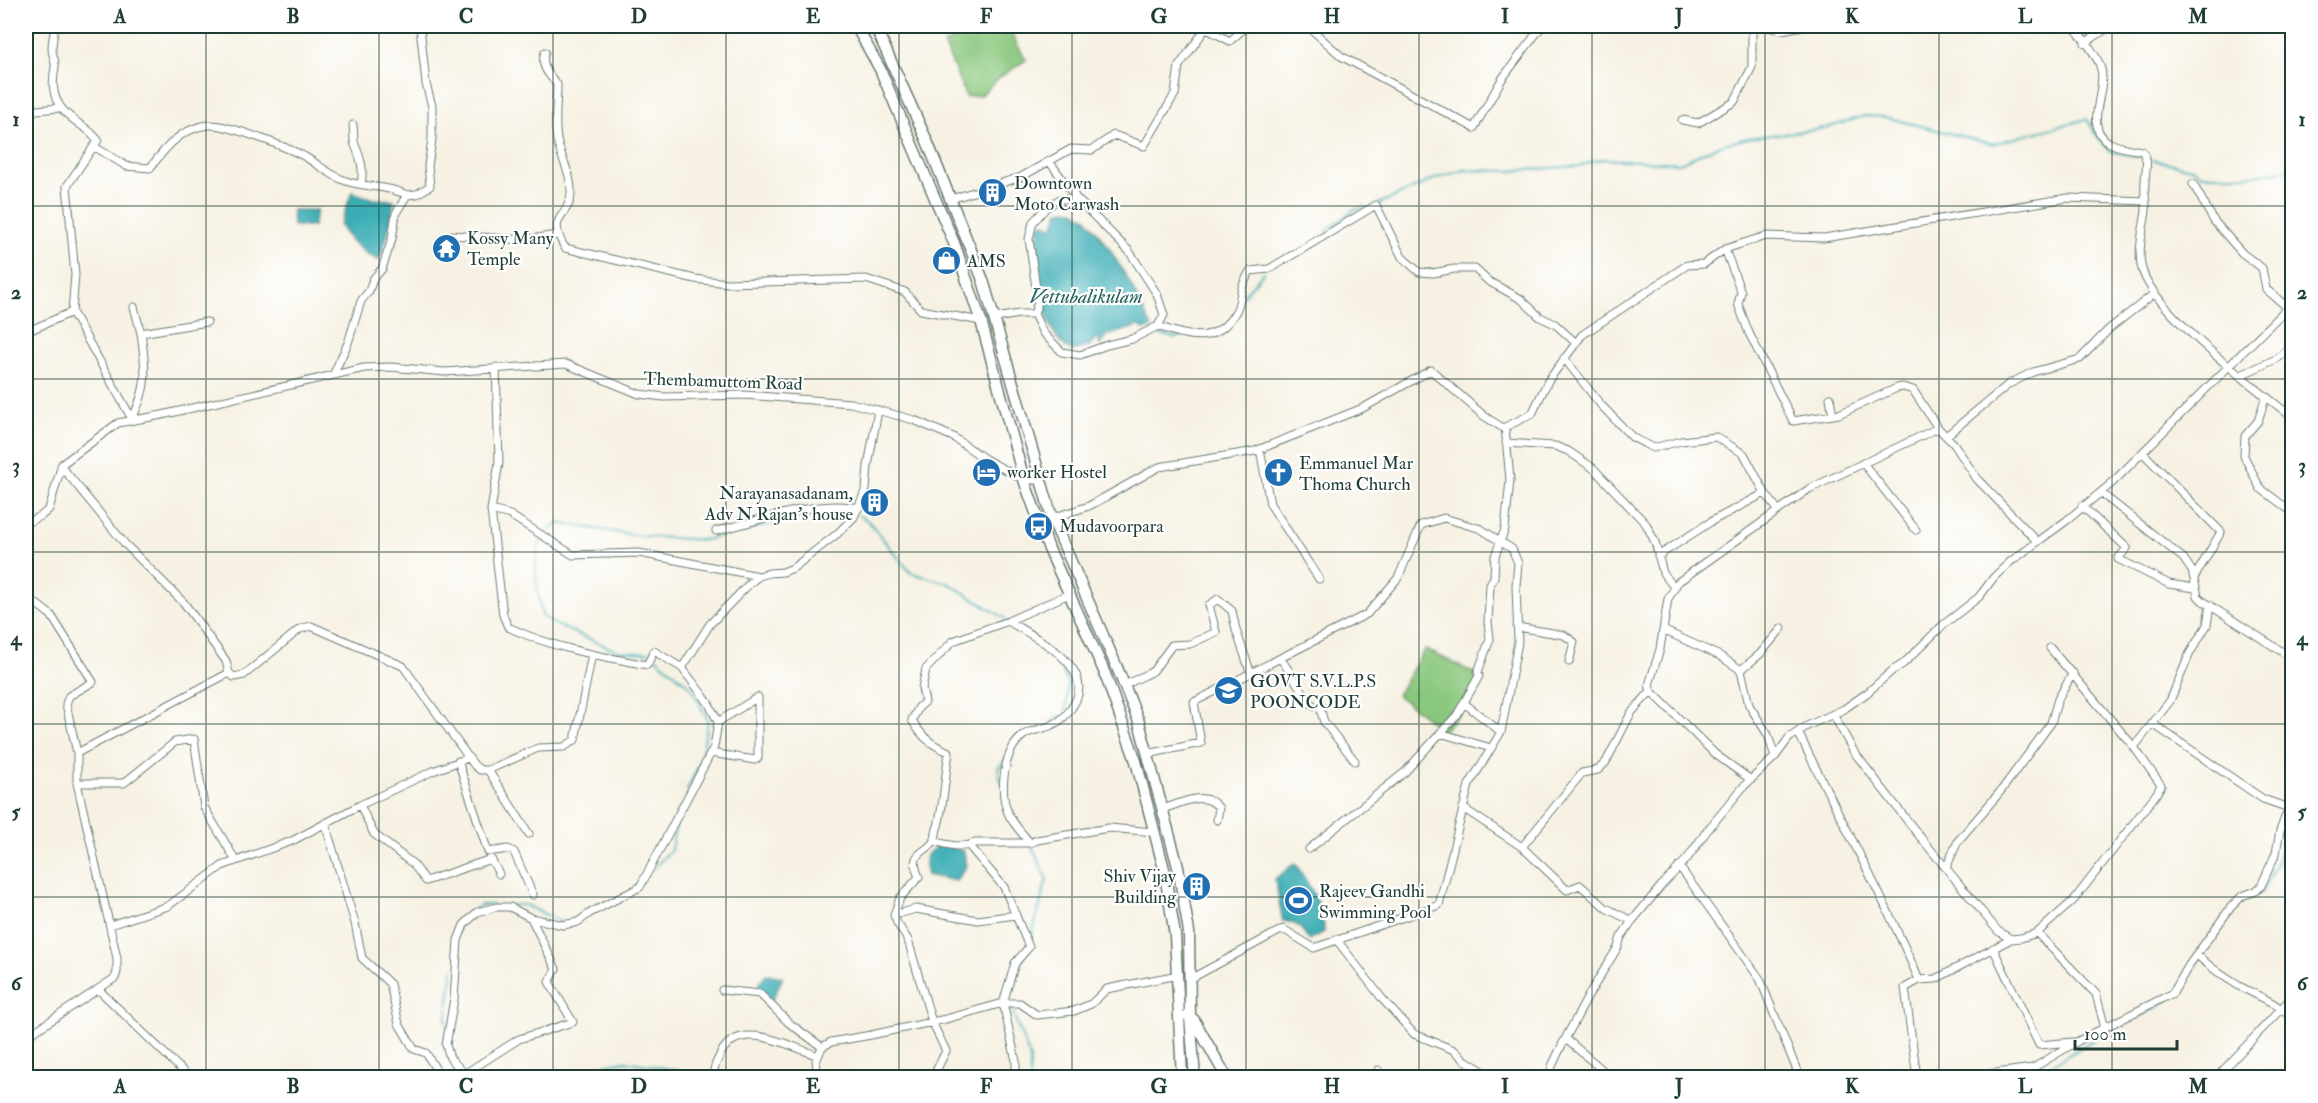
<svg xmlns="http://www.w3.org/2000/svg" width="2318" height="1103" font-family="'IM FELL Double Pica',serif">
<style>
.green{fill:#89c77d;stroke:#548258;stroke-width:1.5}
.water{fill:#3badb5;stroke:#2d7574;stroke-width:1.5}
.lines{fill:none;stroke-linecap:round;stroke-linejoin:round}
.stream{stroke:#3badb5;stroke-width:2}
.minor-casing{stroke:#6a7c71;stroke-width:9}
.secondary-casing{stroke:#6a7c71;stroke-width:13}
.primary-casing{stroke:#6a7c71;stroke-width:13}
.minor{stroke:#fff;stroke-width:7}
.secondary{stroke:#fff;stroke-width:10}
.primary{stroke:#fff;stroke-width:10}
.grid{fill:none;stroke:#1f3d34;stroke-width:1.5;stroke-opacity:0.55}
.labels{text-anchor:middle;stroke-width:4.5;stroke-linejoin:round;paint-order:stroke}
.poi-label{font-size:18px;fill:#1f3d34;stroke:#fff;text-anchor:start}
.street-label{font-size:18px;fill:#1f3d34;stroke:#fff}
.water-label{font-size:20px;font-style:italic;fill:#296461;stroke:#fff}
.neatline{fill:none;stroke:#1f3d34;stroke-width:2}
.grid-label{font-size:20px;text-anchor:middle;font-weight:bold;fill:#1f3d34}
</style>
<rect width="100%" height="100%" fill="#fff"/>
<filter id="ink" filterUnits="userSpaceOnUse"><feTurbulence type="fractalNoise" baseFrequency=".0167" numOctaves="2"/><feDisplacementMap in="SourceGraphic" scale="12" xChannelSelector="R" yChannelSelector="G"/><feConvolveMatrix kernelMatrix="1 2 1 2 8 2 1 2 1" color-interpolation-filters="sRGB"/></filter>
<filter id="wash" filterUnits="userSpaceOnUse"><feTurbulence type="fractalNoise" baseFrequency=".008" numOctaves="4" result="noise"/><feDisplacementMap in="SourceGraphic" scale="24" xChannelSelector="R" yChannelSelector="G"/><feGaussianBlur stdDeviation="1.35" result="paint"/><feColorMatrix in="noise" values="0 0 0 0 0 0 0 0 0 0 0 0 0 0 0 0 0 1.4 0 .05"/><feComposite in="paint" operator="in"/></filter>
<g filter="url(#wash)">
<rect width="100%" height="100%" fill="#f6f1e2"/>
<path class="green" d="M975,26H1007L1026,60L1000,77L981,95L966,97L944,44C952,41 969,31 975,26Z
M1425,649L1482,677C1472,699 1458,716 1441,733L1432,722L1397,695Z"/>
<path class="water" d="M352,192L373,199L394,200C392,215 386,248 378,260C363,253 348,240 340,225Z
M1064,209L1074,210L1086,217L1109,248L1129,281L1152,327L1145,330L1139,326L1106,336L1103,343L1099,345V339L1096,338L1089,346L1073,351C1040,339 1039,267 1038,237L1039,226L1045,223L1050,227L1054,225L1058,212Z
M292,210H317L313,226H293Z
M940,844L964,851L966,867L956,881L927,875C922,858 925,854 940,844Z
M1295,863C1308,884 1325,907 1324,932L1309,940C1302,928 1296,922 1283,921C1279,907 1279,893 1275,879Z
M766,974L783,977L771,1002L760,996L759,983Z"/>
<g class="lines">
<path class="stream" d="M2153,160L2192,168L2201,175H2255L2292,169
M1378,204L1439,177L1465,170L1510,171L1579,166L1601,159L1680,163L1720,145L1748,138L1826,128L1864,116L1885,117L1992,144L2087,119L2094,132L2110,151L2139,157
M1326,231L1353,210L1366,207
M1242,297L1264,272
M1151,332L1174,338L1184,336
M858,515L868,521L911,573L948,583L1006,619
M650,653L618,651L556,625L542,616C536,583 526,547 557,523L641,536L704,540L818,513H853
M1056,655L1068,684L1066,710
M654,656L692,688L708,721L700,763L687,790
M1050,722L1060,716
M1001,782L998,768L1005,760
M654,868L671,850L676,824
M513,905H525L561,922
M2236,907L2246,899L2262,892L2277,861L2292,813
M571,920L582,915
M457,934L459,922L481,905H492
M1030,942L1047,879L1031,845
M2203,953L2223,923
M1010,989L1025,956
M2176,993L2183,986L2197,963
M1010,1005L1030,1058V1078
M446,1023L453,969
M551,1078L556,1075L625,1061L681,1071L684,1078
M2015,1078C2051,1071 2083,1044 2115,1027C2134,1018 2156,1011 2172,997"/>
</g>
</g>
<g filter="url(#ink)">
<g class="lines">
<defs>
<path id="minor" d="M55,26C54,33 52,41 52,49C52,55 56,61 55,67C48,101 62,113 88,130C92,133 95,137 98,140L67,186L75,275L72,312L132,419
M943,26L945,27L950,26
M1201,26L1230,41L1247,26
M1304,26L1311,29L1314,26
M1764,26L1782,30L1802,26
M2073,26C2082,37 2097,54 2101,69C2107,92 2082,128 2110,143C2120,148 2131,149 2142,151C2150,161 2145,170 2145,182C2144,191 2146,200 2146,210C2144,228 2138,246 2141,265C2148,309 2256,388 2292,417
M1311,29L1341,56L1474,128L1502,79L1542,26
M2085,43L2103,31L2108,26
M545,52C540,66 548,74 557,84C557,102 554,122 557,140C561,159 572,174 571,194C570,217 545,215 565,248L695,279L727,283L866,279L905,292L921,310L981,321
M26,111L59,108
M1682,120L1698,123L1734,102L1752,67V26
M353,125C354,131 353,139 355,145C361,159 364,169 361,184
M95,147L126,166L150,168C162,153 174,136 193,129C198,127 206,125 211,125C229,125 290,148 307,158C319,165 331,176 346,181C366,188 387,185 407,195
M2193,184L2214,221L2242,253L2262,268L2266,289L2288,308
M951,199L1021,177L1071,149L1092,150L1114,135L1144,146L1175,94L1179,66L1206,28
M452,235L524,240L557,235
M1725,249L1741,292L1738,304L1749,333L1793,421L1833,415L1830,398
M134,307L141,333
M1034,314L1038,302L1029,239L1033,222L1047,207L1060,199H1077
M996,318L1019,314H1034L1043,333L1062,352L1080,355L1107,345L1132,339L1158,326L1164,315L1157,294L1129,251L1077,199L1049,161
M1158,326C1189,338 1217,345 1236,311C1240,304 1240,295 1242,288C1244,282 1247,277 1250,271L1269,269L1376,205L1402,257L1419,272L1433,273L1454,269H1475L1488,281L1521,299L1540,317L1555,324L1576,343
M26,332L72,312
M1564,358L1600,404L1632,437L1653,448L1681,441L1716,437L1744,454L1765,493L1778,510
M333,375L348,343L361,301L369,291L373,279L382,269L392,239L396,213L407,195L417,194L430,186L428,166L432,139V106L426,84L420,26
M2241,375L2276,359L2292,346
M2266,396L2258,421L2245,436L2244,456L2260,488L2292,512
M1833,415L1839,414L1897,388L1903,387L1913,390L1938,428L1954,444L1977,479L2037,541
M132,419C149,385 146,370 141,333L207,322
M1946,436L2009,384L2033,372L2080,359L2109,329L2155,293
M1506,443L1555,446L1568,451L1593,468L1646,524L1655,542L1663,573L1674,587
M1260,449L1270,504L1319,579
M2143,453L2221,532L2194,578
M1863,463L1916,530
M2101,493L2183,558L2192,571L2198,596L2203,601L2292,658
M2082,506L2127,548L2118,559L2169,584L2195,588
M491,510L510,515L573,555L639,553L759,576
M1052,518L1089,506L1159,467L1255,451L1363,408L1431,370L1484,416L1503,428L1532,414L1548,381L1582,335L1687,265L1704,264L1725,249L1766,236L1824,238L2068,198L2146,201
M26,523L41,516L49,509L62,464L118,423L162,415L364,368L391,367L445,372L566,364L639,394L664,397L744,395L851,403L914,420L953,437L985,459L1024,480H1040
M716,531C758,521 818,499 859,508
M1658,556L1712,521L1765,493
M26,596L51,615L93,682L69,696L66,704L77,753
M1008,621C1040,641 1108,671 1065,716C1050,731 1036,727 1024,735C1003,750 999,791 1008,813C1012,823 1023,834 1030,843
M1517,627L1564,635L1574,642L1569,662
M1663,630L1720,656L1741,670L1749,705L1768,735L1775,757
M1281,659L1311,704L1320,708L1324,722L1355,761
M682,668L710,624L750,583L759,576L769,573L783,572L793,568L837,534L854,517L866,489L868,466L878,410
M1741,670L1760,654L1782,628
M229,673L234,677L244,675L300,629L311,626L403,666L474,765L480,770H488L538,748L564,747L575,740L592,654
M1125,685L1153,671L1172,645L1190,644L1216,632L1209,605L1218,599L1232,611L1236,630L1251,674
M1464,703L1501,732
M1833,714L1854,752L1917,833L1998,931L2011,939L2021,938L2037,933L2074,900L2157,793L2161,785L2134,747L2050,648
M2153,724L2263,799L2289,808
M1798,732C1838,815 1883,895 1919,980
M1440,733L1491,748
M2134,747L2170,701L2190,653L2207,625L2210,605
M711,753L755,760L758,758V697L718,722
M1147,754L1201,743L1194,702L1367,614L1398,578L1421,525L1444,518L1481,529L1512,549L1518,563L1516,585L1518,642L1501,732L1469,785L1439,905L1314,948L1283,929L1190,979
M458,761L488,852L508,849L514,852L533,895
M488,770L529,834
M1751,780L1715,754L1651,691L1649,685L1660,649L1668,599L1678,582L1809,489L1938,428
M77,783H124L175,742L194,739L204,807L236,861
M360,805L374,834L413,864L426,881L491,859L499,874
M1463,808L1522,847L1567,890L1580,885L1606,908L1632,921
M1163,809C1182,803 1205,789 1219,808L1217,820
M325,823L355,923L362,958L390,984L399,1024L414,1049L426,1053L441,1078
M934,841C947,845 963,849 975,843H1030L1037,840L1109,828L1154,832
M969,846L1004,887L1029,947L1015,963L1003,1003L1016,1061V1078
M1522,847L1582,773L1598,770L1606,762L1631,713L1651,691
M1309,849L1405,772L1457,715L1479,676L1478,672L1490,639L1488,622L1490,585L1494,577L1495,556L1505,529L1510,480L1505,427
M1679,866L1760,979L1800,1078
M1946,868L1958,841L2000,792L2051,723L2058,699L2073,673
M894,915L916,909L978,920L1016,915
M110,925L168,906L222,866L292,841L360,805L433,771L468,758
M2037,933L2096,994L2105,1028
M1336,939L1384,1001L1414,1034L1454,1050L1465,1060L1494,1078
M1993,948L2039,1045L2073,1042
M2197,955C2210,967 2224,977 2239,986C2258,996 2277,1003 2292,1017
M98,989L190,1078
M722,990L760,994L789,1023L822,1047
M26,1037L115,978L117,972V958L77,783V753L229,673L226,661L184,603L125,544L61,466
M1566,1039L1612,1078
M464,1073L450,1058L446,1045L454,999L458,940L464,925L477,912L497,907H510L531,918L563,925L578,922L590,913L640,887L714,747L718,722L708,702L682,668L654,651L647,665C600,656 552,648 508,627L503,615L491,510L499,463L496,367
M458,1078L519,1039L573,1022L549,982L556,969L531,918
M713,1078C713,1069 716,1063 720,1055C738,1017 790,1046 818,1056
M818,1078L816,1061L822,1047L831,1042L871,1035L946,1019L1003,1003H1020L1037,1015L1074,1011L1091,1004L1107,989L1178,975
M936,1078V1071L946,1051L932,1022L908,940L897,923L894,915L900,898L919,877C907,850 927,855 935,839C936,836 936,830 938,826C944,802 945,777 949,752C931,745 921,736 912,720L919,707L925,702L922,688L926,669L953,641L1008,621L1069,594
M1376,1078L1378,1070
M1550,1078L1552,1066L1563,1043L1591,991L1618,947L1621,937L1632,921L1662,885L1687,859L1706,832L1744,786L1775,757L1789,738L1807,726L1844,709L1867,693L1893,670L1903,664L1943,625L1979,597L1994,577L2010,562L2066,521L2112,483L2292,303
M1917,1078L1905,988L1919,980L1936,979L2011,939
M1959,1078L2033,1068L2078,1041L2173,993L2189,965L2231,907L2242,896L2256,891L2261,886L2276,853L2280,831L2292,798V776
M2216,1078L2292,997"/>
<path id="secondary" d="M1188,1016L1194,1020L1227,1078"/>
<path id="primary" d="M856,26L880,69L954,243L981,321L1024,480L1049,549L1104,671L1136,761L1164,869L1175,935L1182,1078
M875,26L927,141L983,280L1052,518L1116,665L1139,722L1178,867L1189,932L1190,1016L1195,1078"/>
</defs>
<use href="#minor" class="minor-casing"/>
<use href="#secondary" class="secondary-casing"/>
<use href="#primary" class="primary-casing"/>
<use href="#minor" class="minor"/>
<use href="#secondary" class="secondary"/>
<use href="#primary" class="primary"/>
</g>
</g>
<path class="grid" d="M206,26V1078M379,26V1078M553,26V1078M726,26V1078M899,26V1078M1072,26V1078M1246,26V1078M1419,26V1078M1592,26V1078M1765,26V1078M1939,26V1078M2112,26V1078M26,206H2292M26,379H2292M26,552H2292M26,724H2292M26,897H2292"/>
<defs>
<symbol id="building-disc" viewBox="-11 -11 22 22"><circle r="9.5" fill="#1f6fb2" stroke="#fff"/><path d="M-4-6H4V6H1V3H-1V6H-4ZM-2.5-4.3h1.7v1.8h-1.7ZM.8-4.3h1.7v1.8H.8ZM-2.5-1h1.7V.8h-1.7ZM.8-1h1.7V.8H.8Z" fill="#fff"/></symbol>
<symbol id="temple-disc" viewBox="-11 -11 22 22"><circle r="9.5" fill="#1f6fb2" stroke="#fff"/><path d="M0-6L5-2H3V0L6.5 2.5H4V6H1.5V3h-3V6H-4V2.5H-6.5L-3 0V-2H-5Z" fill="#fff"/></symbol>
<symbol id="shop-disc" viewBox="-11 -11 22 22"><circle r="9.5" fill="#1f6fb2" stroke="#fff"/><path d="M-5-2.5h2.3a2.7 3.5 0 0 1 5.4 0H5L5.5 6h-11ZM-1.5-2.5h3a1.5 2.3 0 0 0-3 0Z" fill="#fff"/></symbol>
<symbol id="hotel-disc" viewBox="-11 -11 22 22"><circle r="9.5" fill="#1f6fb2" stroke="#fff"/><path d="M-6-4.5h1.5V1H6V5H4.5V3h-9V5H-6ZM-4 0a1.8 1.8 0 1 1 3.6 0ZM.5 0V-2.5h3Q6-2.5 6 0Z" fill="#fff"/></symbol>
<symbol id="church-disc" viewBox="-11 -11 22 22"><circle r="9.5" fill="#1f6fb2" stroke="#fff"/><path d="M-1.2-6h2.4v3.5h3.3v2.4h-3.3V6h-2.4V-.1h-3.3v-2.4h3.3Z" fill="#fff"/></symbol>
<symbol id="bus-disc" viewBox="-11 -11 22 22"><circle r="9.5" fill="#1f6fb2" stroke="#fff"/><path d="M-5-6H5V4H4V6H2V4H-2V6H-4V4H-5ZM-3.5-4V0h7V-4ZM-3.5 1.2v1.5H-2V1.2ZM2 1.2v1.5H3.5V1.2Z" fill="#fff"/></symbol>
<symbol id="school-disc" viewBox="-11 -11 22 22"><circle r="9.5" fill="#1f6fb2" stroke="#fff"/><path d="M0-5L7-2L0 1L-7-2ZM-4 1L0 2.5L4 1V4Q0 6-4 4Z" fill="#fff"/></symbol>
<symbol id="stadium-disc" viewBox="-11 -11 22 22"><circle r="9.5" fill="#1f6fb2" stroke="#fff"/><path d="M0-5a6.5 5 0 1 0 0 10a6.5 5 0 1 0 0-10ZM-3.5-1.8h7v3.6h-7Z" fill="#fff"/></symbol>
</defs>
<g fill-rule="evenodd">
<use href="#building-disc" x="976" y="176" width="33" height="33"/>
<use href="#temple-disc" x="430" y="232" width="33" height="33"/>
<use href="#shop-disc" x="930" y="244" width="33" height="33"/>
<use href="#hotel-disc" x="970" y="456" width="33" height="33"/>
<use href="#church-disc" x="1262" y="456" width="33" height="33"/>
<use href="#building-disc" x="858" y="486" width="33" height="33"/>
<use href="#bus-disc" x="1022" y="510" width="33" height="33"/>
<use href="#school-disc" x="1212" y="674" width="33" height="33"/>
<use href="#building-disc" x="1180" y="870" width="33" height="33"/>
<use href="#stadium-disc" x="1282" y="884" width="33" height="33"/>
</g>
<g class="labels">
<g class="poi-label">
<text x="1014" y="189">Downtown<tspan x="1014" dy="21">Moto Carwash</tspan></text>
<text x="467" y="244">Kossy Many<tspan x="467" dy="21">Temple</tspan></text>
<text x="967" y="267">AMS</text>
<text x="1299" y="469">Emmanuel Mar<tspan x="1299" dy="21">Thoma Church</tspan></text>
<text x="1007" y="478">worker Hostel</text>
<text x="853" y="499" text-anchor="end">Narayanasadanam,<tspan x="853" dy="21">Adv N Rajan's house</tspan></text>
<text x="1059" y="532">Mudavoorpara</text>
<text x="1250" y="687">GOVT S.V.L.P.S<tspan x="1250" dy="21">POONCODE</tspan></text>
<text x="1176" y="882" text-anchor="end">Shiv Vijay<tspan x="1176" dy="21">Building</tspan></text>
<text x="1319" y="897">Rajeev Gandhi<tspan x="1319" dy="21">Swimming Pool</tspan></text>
</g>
<g class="street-label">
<text transform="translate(723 381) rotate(2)" y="6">Thembamuttom Road</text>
</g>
<g class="water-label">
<text x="1086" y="303">Vettubalikulam</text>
</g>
</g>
<rect width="2318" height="1103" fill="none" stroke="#fff" stroke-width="66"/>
<path d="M2075 1040v9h102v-9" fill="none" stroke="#1f3d34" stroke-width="3"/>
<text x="2084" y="1040" font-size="18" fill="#1f3d34" stroke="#ffffff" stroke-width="4.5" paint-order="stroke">100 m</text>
<rect x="33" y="33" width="2252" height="1037" class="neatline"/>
<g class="grid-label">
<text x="120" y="23">A</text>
<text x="293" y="23">B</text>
<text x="466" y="23">C</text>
<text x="639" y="23">D</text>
<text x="813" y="23">E</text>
<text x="986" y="23">F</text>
<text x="1159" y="23">G</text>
<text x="1332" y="23">H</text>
<text x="1505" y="23">I</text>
<text x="1679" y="23">J</text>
<text x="1852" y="23">K</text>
<text x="2025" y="23">L</text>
<text x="2198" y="23">M</text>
<text x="16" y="126">1</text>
<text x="2302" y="126">1</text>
<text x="16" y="299">2</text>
<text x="2302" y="299">2</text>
<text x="16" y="472">3</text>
<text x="2302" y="472">3</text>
<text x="16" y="645">4</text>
<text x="2302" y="645">4</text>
<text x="16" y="818">5</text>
<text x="2302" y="818">5</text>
<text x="16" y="990">6</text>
<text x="2302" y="990">6</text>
<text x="120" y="1093">A</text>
<text x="293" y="1093">B</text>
<text x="466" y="1093">C</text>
<text x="639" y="1093">D</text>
<text x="813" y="1093">E</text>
<text x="986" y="1093">F</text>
<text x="1159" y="1093">G</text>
<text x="1332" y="1093">H</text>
<text x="1505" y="1093">I</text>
<text x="1679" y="1093">J</text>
<text x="1852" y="1093">K</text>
<text x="2025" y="1093">L</text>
<text x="2198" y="1093">M</text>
</g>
</svg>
